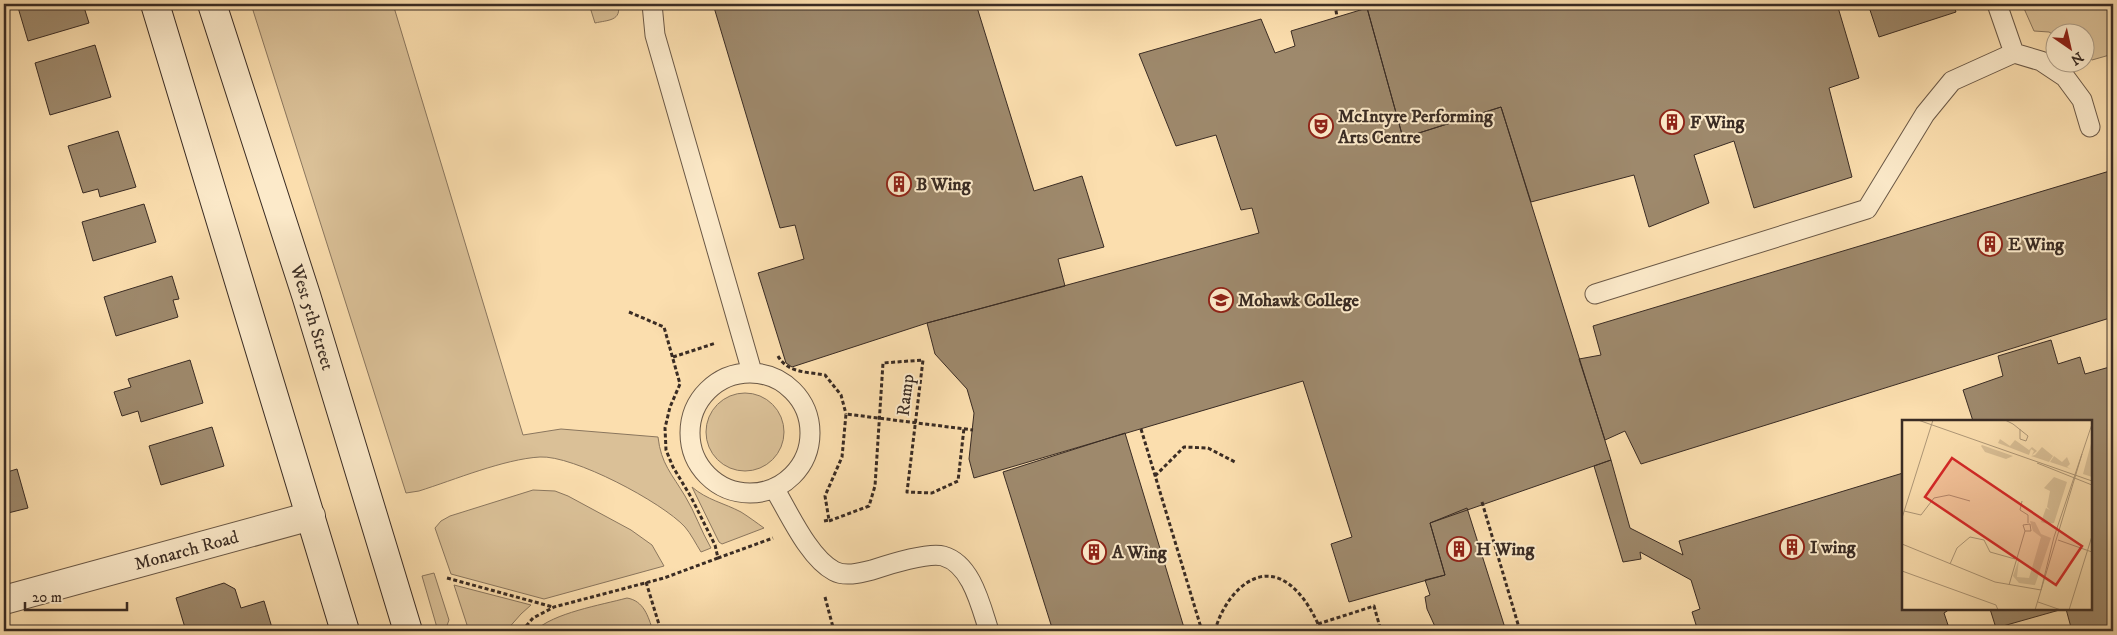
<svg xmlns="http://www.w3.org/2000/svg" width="2117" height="635" font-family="'IM FELL DW Pica',serif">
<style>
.green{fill:#dac097;stroke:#8a765e}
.building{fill:#9e896c;stroke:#3a2c24}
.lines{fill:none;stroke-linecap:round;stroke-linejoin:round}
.lane-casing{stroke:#6a5846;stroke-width:21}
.street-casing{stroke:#6a5846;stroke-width:30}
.secondary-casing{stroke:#3a2c24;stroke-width:30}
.path{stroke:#3a2c24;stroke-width:3;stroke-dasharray:4 2.5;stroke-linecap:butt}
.lane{stroke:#fceaca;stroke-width:19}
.street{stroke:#fceaca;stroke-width:28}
.secondary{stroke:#fceaca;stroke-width:28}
.labels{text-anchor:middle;stroke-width:4;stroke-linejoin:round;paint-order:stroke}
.poi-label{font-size:18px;font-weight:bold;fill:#3a2c24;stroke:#fceaca;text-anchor:start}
.street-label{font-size:18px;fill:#3a2c24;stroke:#fceaca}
.inset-road{fill:none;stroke:#ae9777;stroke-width:1}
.view{fill:#d62828;fill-opacity:0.15;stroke:#d62828;stroke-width:2.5}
.inset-edge{fill:none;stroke:#3a2c24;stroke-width:2.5}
</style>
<rect width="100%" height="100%" fill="#fbdeae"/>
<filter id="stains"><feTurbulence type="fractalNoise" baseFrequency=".004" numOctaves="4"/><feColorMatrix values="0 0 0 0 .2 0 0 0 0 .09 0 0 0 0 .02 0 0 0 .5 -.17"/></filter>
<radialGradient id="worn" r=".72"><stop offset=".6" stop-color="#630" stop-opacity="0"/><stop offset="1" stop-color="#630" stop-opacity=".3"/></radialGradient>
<path class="green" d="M251,4H393L523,435L561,429L658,437C661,464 672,474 685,496C695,512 701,531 711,548L701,552C696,544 691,534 685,527C662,502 573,455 540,457C504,459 454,480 419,491L406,493Z
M589,4H618C622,21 608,20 595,23Z
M2022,4H2113V54L2092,60L2085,55L2084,32H2054V35L2049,32L2034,31Z
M706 432a39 39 0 1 1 78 0a39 39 0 1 1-78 0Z
M692,487C707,500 724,503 741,512C749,517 757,523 764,528L722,544L719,542Z
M533,490L555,491L568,496L631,530L652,545L664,566L544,599L451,574L435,528L441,521L450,516Z
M434,573L449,620L445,631H438L422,576Z
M454,585L531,605L521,614L506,631H469Z
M627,598C644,601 648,616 653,631H535C553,613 601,605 627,598Z"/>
<path class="building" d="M17,4H83L89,23L28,41Z
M713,4H976L1034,191L1082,176L1104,247L1058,259L1065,286L927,323L792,367L786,363L758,273L804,259L795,225L780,228Z
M1366,4H1837L1859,78L1829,88L1852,177L1754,208L1734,141L1694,155L1709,203L1649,227L1634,175L1531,202L1501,107L1403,138Z
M1868,4H1953L1956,12L1879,37Z
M1367,8L1403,138L1501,107L1611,460L1430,523L1445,575L1349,602L1331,544L1352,537L1303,381L974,478L969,459L974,413L967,389L935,354L927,323L1259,233L1252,208L1241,210L1216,135L1176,146L1139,54L1261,19L1275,53L1295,46L1291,31Z
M95,45L111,97L50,115L35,63Z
M118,131L136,187L100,197L98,189L83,193L68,146Z
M2113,170V317L1641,464L1625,431L1605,440L1579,359L1601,355L1593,326Z
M144,204L156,242L93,261L82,222Z
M172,276L179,299L173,300L178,317L116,336L104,297Z
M2051,340L2058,364L2080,357L2085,374L2113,366V631H2072L2066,609H2091V421H1973L1963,390L2003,376L1998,356Z
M190,360L203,403L141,422L138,411L122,416L114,392L131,387L128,379Z
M212,427L224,466L161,485L149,446Z
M1125,433L1185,631H1053L1003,472Z
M1611,460L1630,528L1683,555L1679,541L1903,473V609H1950L1944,613L1950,631H1698L1692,612L1700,609L1691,580L1640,552L1641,559L1623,562L1594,466Z
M17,469L28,508L4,514V473Z
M1467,508L1506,631H1437L1427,609L1425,597L1430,595L1425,580L1445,575L1430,523Z
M224,583L235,589L241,608L264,601L273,631H186L176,598Z
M1990,609H2063L1996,628Z"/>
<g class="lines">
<defs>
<path id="lane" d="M652,4L655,35L752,372
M2014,53L2041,61L2065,77L2082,100L2090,127
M1595,294L1867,209L1925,114L1952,81L2014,53L1997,4
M690 433a60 60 0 1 1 120 0a60 60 0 1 1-120 0Z
M774,488C789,513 809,558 834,571C845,577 860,573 872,570C887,565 929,552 943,556C972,564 981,607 989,631"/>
<g id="street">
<path id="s1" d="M4,600L311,516"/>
</g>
<g id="secondary">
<path d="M155,4L345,631"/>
<path id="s2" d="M212,4L306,295L408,631"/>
</g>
</defs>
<use href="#lane" class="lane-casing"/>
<use href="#street" class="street-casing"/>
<use href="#secondary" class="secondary-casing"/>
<path class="path" d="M1335,4L1337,17
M629,312L664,327L680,384L670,407L665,428L666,450L673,467L691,497L715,545L718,558L773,538
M778,356C787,373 808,372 825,375L841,395L846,414
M673,357L716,343
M1141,429L1202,631
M1155,476L1184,447L1208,448L1235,462
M1482,502L1520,631
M824,521L829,520L825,496L842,457L846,414L973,430
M829,521L869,506L875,486L883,363L923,360L907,492L932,493L958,481L964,428
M447,578L553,607
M646,582L661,631
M825,597L834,631
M1318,624L1374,606L1381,631
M522,631L533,618L554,607L664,578L718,558
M1215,631C1219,615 1228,599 1240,588C1278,555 1308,598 1321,631
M2027,631L2042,627L2043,631"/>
<use href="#lane" class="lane"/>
<use href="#street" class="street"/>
<use href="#secondary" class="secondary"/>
</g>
<defs>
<symbol id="building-ring" viewBox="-11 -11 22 22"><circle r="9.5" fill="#fceaca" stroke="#8f2418" stroke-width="1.5"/><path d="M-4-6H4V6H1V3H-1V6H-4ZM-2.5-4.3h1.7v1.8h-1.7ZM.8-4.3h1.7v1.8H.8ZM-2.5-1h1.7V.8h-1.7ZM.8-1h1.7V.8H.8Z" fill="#8f2418"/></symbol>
<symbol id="theatre-ring" viewBox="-11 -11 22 22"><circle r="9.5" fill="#fceaca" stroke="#8f2418" stroke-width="1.5"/><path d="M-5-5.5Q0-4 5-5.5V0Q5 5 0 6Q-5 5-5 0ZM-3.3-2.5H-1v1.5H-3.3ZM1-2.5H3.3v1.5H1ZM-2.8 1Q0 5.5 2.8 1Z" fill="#8f2418"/></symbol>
<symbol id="university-ring" viewBox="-11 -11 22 22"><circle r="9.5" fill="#fceaca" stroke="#8f2418" stroke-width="1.5"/><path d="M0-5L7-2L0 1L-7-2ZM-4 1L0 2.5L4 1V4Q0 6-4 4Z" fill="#8f2418"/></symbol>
</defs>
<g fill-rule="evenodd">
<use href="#building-ring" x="1658" y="108" width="28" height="28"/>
<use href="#theatre-ring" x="1307" y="112" width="28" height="28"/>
<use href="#building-ring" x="885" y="170" width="28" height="28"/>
<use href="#building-ring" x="1976" y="230" width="28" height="28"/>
<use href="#university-ring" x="1207" y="286" width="28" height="28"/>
<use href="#building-ring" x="1778" y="533" width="28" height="28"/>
<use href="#building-ring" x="1445" y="535" width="28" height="28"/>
<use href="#building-ring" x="1080" y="538" width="28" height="28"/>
</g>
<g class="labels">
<g class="poi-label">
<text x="1338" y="122">McIntyre Performing<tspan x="1338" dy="21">Arts Centre</tspan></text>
<text x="1690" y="128">F Wing</text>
<text x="916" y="190">B Wing</text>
<text x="2008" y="250">E Wing</text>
<text x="1238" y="306">Mohawk College</text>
<text x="1810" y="553">I wing</text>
<text x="1476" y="555">H Wing</text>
<text x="1112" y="558">A Wing</text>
</g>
<g class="street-label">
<text dy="6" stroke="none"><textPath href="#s2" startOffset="329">West 5th Street</textPath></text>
<text transform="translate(905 395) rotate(-83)" y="6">Ramp</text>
<text dy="6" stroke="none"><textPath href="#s1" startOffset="189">Monarch Road</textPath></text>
</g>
</g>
<g transform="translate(1902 420)">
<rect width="190" height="190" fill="#fbdeae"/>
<path d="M98,19L108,26L113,20L127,30L130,27L135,31L130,35L132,31L129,29L127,35L96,23ZM190,20V57L181,54ZM79,26L80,25L111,36L104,39L83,32ZM140,27L151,36L147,42L129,36L133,35ZM152,36L160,42L165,37L168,44L165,47L169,49L148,42ZM152,57L165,62L152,103L146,104L139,102L144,88L148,90L145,87L148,71L142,68ZM128,101L133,102L139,114L149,118L133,165L117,163L111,156L117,139L115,157L127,158L139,117L131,111Z" fill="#dac097"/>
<path class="inset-road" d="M16,0L190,61M103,0L111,4L126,16L124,21L118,19V9M135,43L190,65M120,81L118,90L126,95V103M2,91L19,95L32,78L47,75L68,81M0,98L31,0M156,120L190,132M0,124L93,162L139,170M48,144L55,128L68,117L82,120L88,132L113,139M0,151L94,185L96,190M107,165L123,111L121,105L128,104L129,111H123M139,170L152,117L190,4M136,182L159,190M133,190L180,34M167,190L190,116"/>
<path class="view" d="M50,38L180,126L154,165L23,77Z"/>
<rect width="190" height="190" class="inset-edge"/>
</g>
<rect width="2117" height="635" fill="none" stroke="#fbdeae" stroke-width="20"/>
<rect x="5" y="5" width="2107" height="625" fill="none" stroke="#3a2c24" stroke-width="2.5"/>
<rect x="10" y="10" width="2097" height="615" fill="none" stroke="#3a2c24"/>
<g transform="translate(2070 48) rotate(146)"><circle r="24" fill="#fceaca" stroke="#ae9e88"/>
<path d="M0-4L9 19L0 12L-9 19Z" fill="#8f2418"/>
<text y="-8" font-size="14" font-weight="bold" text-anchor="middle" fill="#3a2c24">N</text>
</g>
<path d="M25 602v8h102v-8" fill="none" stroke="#3a2c24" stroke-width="2.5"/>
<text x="32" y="602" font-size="15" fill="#3a2c24" stroke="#fceaca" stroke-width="4" paint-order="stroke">20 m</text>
<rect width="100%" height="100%" filter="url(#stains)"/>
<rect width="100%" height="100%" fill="url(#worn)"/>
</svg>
